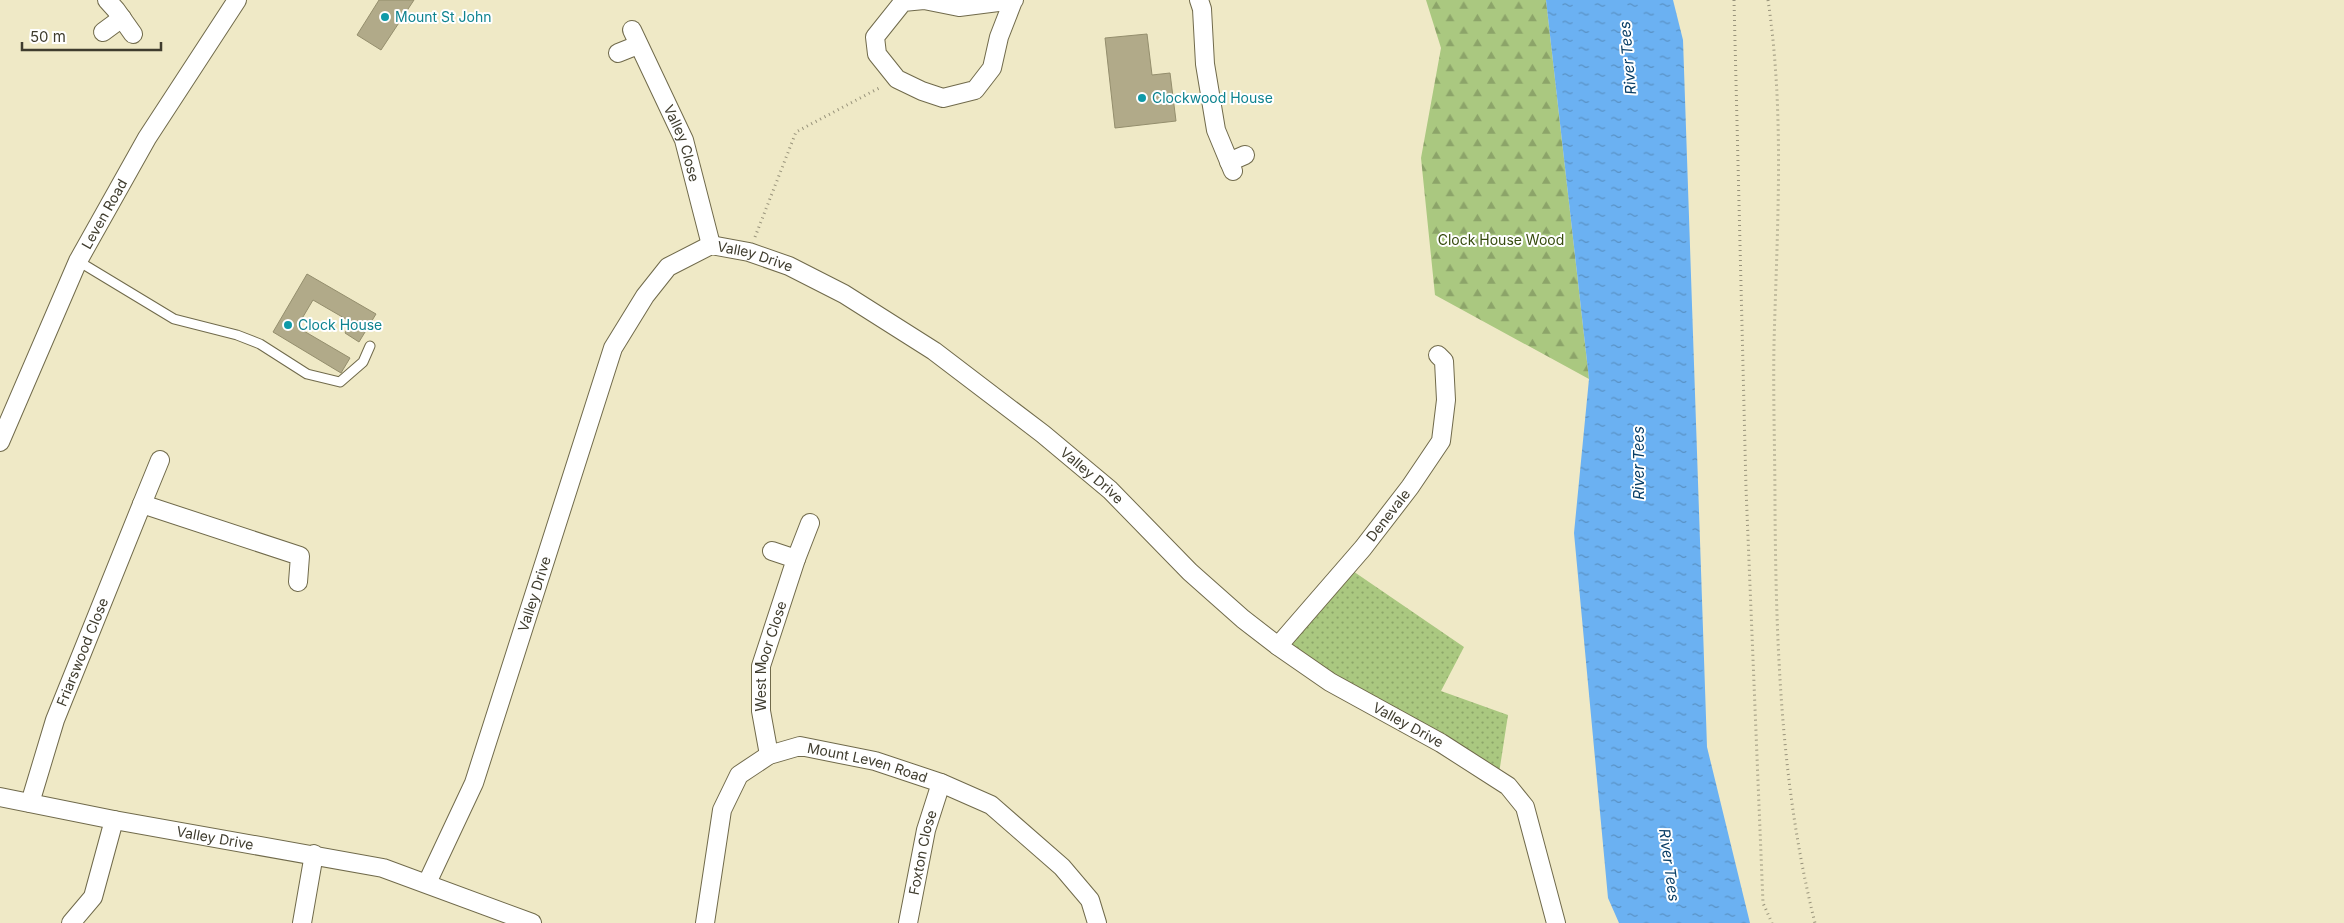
<svg xmlns="http://www.w3.org/2000/svg" width="2344" height="923" font-family="Inter,sans-serif">
<style>
.forest{fill:url(#forest-firs)}
.park{fill:url(#park-dots)}
.water{fill:url(#water-ripples)}
.building{fill:#b1aa89;stroke:#948e6d}
.lines{fill:none;stroke-linecap:round;stroke-linejoin:round}
.lane-casing{stroke:#706a4b;stroke-width:11}
.street-casing{stroke:#706a4b;stroke-width:20}
.path{stroke:#98937b;stroke-width:3;stroke-dasharray:1 4;stroke-linecap:butt}
.lane{stroke:#fff;stroke-width:9}
.street{stroke:#fff;stroke-width:18}
.culture-dot{fill:#0f9aa8;stroke:#fff;stroke-width:2}
.labels{text-anchor:middle;stroke-width:4;stroke-linejoin:round;paint-order:stroke}
.culture-label{font-size:14px;fill:#0d838f;stroke:#fff;text-anchor:start}
.street-label{font-size:14px;fill:#3f3c2e;stroke:#fff}
.park-label{font-size:14px;fill:#374c0f;stroke:#fff}
.water-label{font-size:15px;font-style:italic;fill:#073d66;stroke:#fff}
</style>
<defs>
<pattern id="forest-firs" width="22" height="20" patternUnits="userSpaceOnUse" patternTransform="scale(1.25)"><rect width="22" height="20" fill="#aac880"/><path d="M5 1l3.5 6h-7zM16 11l3.5 6h-7z" fill="#8ca469"/></pattern>
<pattern id="park-dots" width="8" height="8" patternUnits="userSpaceOnUse" patternTransform="scale(1.25)"><rect width="8" height="8" fill="#aac880"/><path d="M2 2h.1M6 6h.1" fill="none" stroke="#8ca469" stroke-width="1.8" stroke-linecap="round"/></pattern>
<pattern id="water-ripples" width="26" height="14" patternUnits="userSpaceOnUse" patternTransform="scale(1.25)"><rect width="26" height="14" fill="#6bb1f2"/><path d="M2 4q2-2 4 0t4 0M15 11q2-2 4 0t4 0" fill="none" stroke="#5991c4"/></pattern>
</defs>
<rect width="100%" height="100%" fill="#efe9c6"/>
<path class="forest" d="M1426,0H1546L1589,379L1435,295L1421,158L1441,48Z"/>
<path class="park" d="M1347,567L1464,647L1441,691L1508,715L1498,780L1278,646Z"/>
<path class="water" d="M1546,0H1673L1683,40L1707,747L1750,923H1619L1608,898L1574,533L1589,379Z"/>
<path class="building" d="M379,0H414L381,50L357,35Z
M1147,34L1152,75L1170,73L1176,121L1115,128L1105,38Z
M307,274L376,314L359,342L345,333L351,322L313,300L297,327L350,358L341,373L273,332Z"/>
<g class="lines">
<defs>
<path id="lane" d="M78,261L174,319L237,335L260,344L307,374L340,382L363,362L370,346"/>
<g id="street">
<path d="M107,0L116,10L133,34"/>
<path d="M1199,0L1202,9L1205,64L1216,130L1233,171"/>
<path d="M1013,1L999,37L992,68L975,90L943,98L922,91L897,79L877,54L875,37L903,2L924,0L959,7L1014,0"/>
<path id="s1" d="M632,30L684,140L711,245"/>
<path d="M103,32L122,18"/>
<path d="M618,53L638,45"/>
<path d="M1229,162L1245,155"/>
<path id="s2" d="M0,442L78,261L147,138L237,0"/>
<path d="M142,504L160,460"/>
<path d="M772,551L796,559"/>
<path id="s3" d="M1278,646L1363,548L1410,487L1441,441L1446,400L1444,361L1438,355"/>
<path id="s4" d="M769,755L761,711V666L796,559L810,523"/>
<path id="s5" d="M0,797L114,820L383,868L532,923"/>
<path id="s6" d="M30,803L55,720L142,504L300,556L298,582"/>
<path id="s7" d="M427,883L474,783L613,348L645,296L668,267L711,245L749,252L789,266L844,294L934,351L1043,434L1110,490L1190,572L1243,619L1278,646L1330,682L1441,743L1508,786L1525,807L1556,923"/>
<path d="M71,923L93,897L114,820"/>
<path d="M302,923L314,854"/>
<path id="s8" d="M705,923L722,810L739,775L769,755L800,746L875,761L941,783L991,805L1062,867L1090,900L1097,923"/>
<path id="s9" d="M908,923L926,830L941,783"/>
</g>
</defs>
<use href="#lane" class="lane-casing"/>
<use href="#street" class="street-casing"/>
<path class="path" d="M1734,0L1746,488L1763,903L1772,923
M1768,0C1785,114 1777,229 1774,344C1773,398 1775,453 1775,507C1776,646 1781,788 1815,923
M755,237L796,132L881,87"/>
<use href="#lane" class="lane"/>
<use href="#street" class="street"/>
</g>
<g class="culture-dot">
<circle cx="385" cy="17" r="5"/>
<circle cx="1142" cy="98" r="5"/>
<circle cx="288" cy="325" r="5"/>
</g>
<g class="labels">
<g class="culture-label">
<text x="395" y="22">Mount St John</text>
<text x="1152" y="103">Clockwood House</text>
<text x="298" y="330">Clock House</text>
</g>
<g class="street-label">
<text dy="5" stroke="none"><textPath href="#s1" startOffset="124">Valley Close</textPath></text>
<text dy="5" stroke="none"><textPath href="#s2" startOffset="251">Leven Road</textPath></text>
<text dy="5" stroke="none"><textPath href="#s7" startOffset="759">Valley Drive</textPath></text>
<text dy="5" stroke="none"><textPath href="#s7" startOffset="1164">Valley Drive</textPath></text>
<text dy="5" stroke="none"><textPath href="#s3" startOffset="171">Denevale</textPath></text>
<text dy="5" stroke="none"><textPath href="#s7" startOffset="309">Valley Drive</textPath></text>
<text dy="5" stroke="none"><textPath href="#s6" startOffset="160">Friarswood Close</textPath></text>
<text dy="5" stroke="none"><textPath href="#s4" startOffset="101">West Moor Close</textPath></text>
<text dy="5" stroke="none"><textPath href="#s7" startOffset="1569">Valley Drive</textPath></text>
<text dy="5" stroke="none"><textPath href="#s8" startOffset="291">Mount Leven Road</textPath></text>
<text dy="5" stroke="none"><textPath href="#s5" startOffset="219">Valley Drive</textPath></text>
<text dy="5" stroke="none"><textPath href="#s9" startOffset="72">Foxton Close</textPath></text>
</g>
<g class="park-label">
<text x="1501" y="245">Clock House Wood</text>
</g>
<g class="water-label">
<text transform="translate(1628 58) rotate(-95)" y="5">River Tees</text>
<text transform="translate(1639 463) rotate(-90)" y="5">River Tees</text>
<text transform="translate(1669 865) rotate(82)" y="5">River Tees</text>
</g>
</g>
<path d="M22 42v8h139v-8" fill="none" stroke="#3f3c2e" stroke-width="2.5"/>
<text x="30" y="42" font-size="15" fill="#3f3c2e" stroke="#ffffff" stroke-width="4" paint-order="stroke">50 m</text>
</svg>
